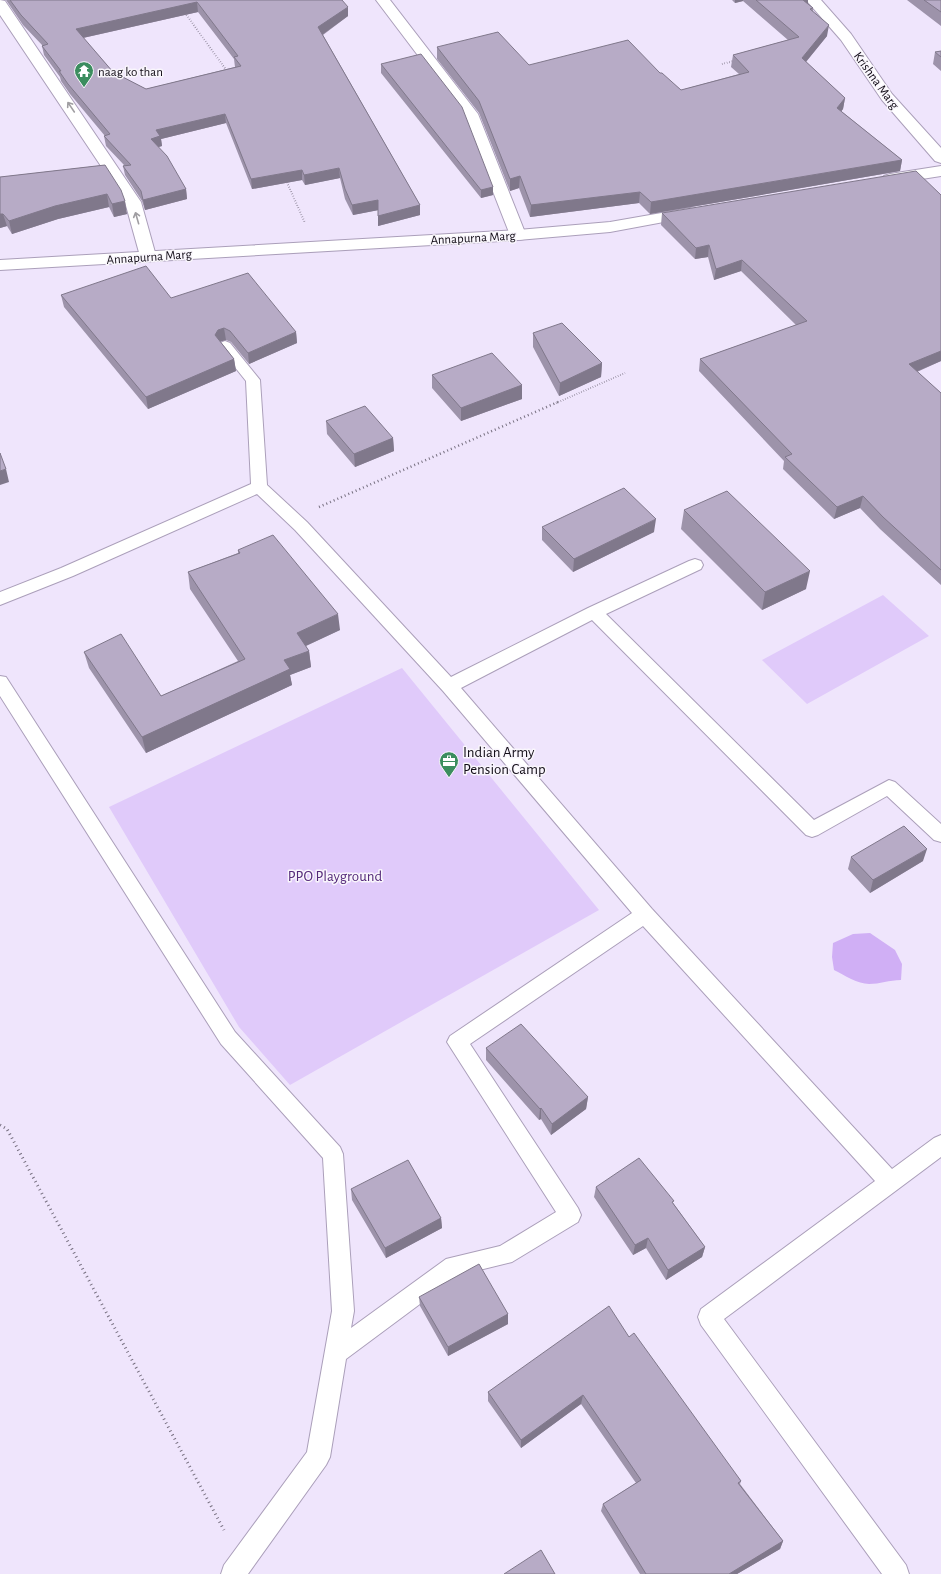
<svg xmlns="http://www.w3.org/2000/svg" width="941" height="1574" font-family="'Alegreya Sans',sans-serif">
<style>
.green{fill:#e0cafa}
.water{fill:#d0aff5}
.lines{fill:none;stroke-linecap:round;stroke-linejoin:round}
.lane-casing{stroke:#ab9fba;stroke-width:2}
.street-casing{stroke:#ab9fba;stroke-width:2}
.secondary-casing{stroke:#ab9fba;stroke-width:2}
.path-far2{stroke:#777080;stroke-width:2;stroke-dasharray:0.5 2;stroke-linecap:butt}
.path-far1{stroke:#777080;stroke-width:2.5;stroke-dasharray:1 3;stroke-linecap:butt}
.path{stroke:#777080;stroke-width:3;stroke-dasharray:1 3.5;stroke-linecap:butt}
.lane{fill:#fff;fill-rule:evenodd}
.street{fill:#fff;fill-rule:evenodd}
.secondary{fill:#fff;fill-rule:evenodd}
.wall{fill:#9d93aa;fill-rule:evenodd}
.shaded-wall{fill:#80788b}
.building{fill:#b7abc6;stroke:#80788b;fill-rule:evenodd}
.oneway{stroke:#a09ea2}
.labels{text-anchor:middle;stroke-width:3;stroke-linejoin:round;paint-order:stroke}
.far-poi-label{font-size:13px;fill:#120d17;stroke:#f9f6fc;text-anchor:start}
.far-street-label{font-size:13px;fill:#120d17;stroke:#f9f6fc}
.poi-label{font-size:15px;fill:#120d17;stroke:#f9f6fc;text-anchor:start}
.park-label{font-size:15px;fill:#552a7a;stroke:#f9f6fc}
</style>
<rect width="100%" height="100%" fill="#efe5fc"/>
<path class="green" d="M883,595L929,636L807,704L762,660Z
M402,668L599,910L290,1085L239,1027L109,807Z"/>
<path class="water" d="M870,933L895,950L902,964L901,980C889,980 880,984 869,984C858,984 844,975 834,970L832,957L833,943L853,934Z"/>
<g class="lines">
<defs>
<path id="lane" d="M225,341L230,343L260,380L267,485L307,522L451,677L588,608L689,561L695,559L701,561L703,565L701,569L606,614L814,820L889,780L895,782L941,824V842L934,840L887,796L818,835L812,837L806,835L592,620L461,688L652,909L892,1169L934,1138L941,1135V1157L724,1319L906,1565L909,1574H882L701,1325L698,1317L701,1309L875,1181L643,926L470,1044L578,1208L581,1215L578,1222L512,1262L459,1275L346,1359L330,1457L326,1465L248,1574H221L224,1565L307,1452L332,1311L323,1158L221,1044L0,696V676L6,677L235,1032L340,1147L343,1154L354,1311L351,1328L446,1259L500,1246L556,1212L447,1042L450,1036L632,913L443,691L295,530L257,494L73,576L0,605V592L61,568L251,484L246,381L218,346L220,343Z"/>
<path id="street" d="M0,0L5,1L141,202L156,256L154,260L148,261L142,260L140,256L125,202L0,15Z
M376,0H390L478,114L526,235L524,239L518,240L512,239L510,235L463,115Z
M806,0H821L851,34L892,94L941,148V163L935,161L882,100L841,40Z"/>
<path id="secondary" d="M941,166V176L890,184L884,182L882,179L884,176L890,174Z
M690,208L696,210L698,213L696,216L610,232L518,240L0,270V260L518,230L610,222Z"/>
</defs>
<use href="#lane" class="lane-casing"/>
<use href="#street" class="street-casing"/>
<use href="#secondary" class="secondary-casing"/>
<path class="path-far2" d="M185,13L227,71
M722,64L734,61
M286,180L305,223
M556,403L625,373"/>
<path class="path-far1" d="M319,507L558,402"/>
<path class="path" d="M0,1125L7,1129L224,1530"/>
<use href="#lane" class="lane"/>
<use href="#street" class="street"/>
<use href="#secondary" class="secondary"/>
</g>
<path class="wall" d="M6,0H342L348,16L323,35L420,205V215L378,226V210L353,215L345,199L340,178L305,185L302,180L252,189L226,123L161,139L162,146L158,147L186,189L187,199L145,210L142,201L125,175L123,166L124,165L106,146L104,136H105L70,94L61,81L60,77L44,55L42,46V45L23,25ZM198,12L234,59L235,67L146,89L113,72L83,38Z
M732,0H808V4L813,8V11L827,36L806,62L845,98L843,109L841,111L902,160L900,171L650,214L639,203L530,217L519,188L510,191L479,113L437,59V47L529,65L660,73L681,90L739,74L731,67L733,55L788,40L743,1L735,3Z
M907,0H941V26Z
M941,51V71L933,64L935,52Z
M381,64L493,187V195L481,198L381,73Z
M105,165L127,214L114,217L109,207L58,219L12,234L7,226L0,228V177Z
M941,195V361L917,372L941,393V585L880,529L860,508L834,519L783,469L784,461L699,371L700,359L796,325L741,271L714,280L708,257L695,259L661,225L662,213Z
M61,295L171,298L296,332L297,343L249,364L231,342L226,340L220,341L234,359L236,371L148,409L64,307Z
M533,333L602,363L601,377L559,396L533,347Z
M432,375L522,385V399L461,421L432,388Z
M326,421L393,438L394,451L355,467L327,434Z
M684,510L806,589L762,610L681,529Z
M542,527L654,532L573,572L542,540Z
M238,550L340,630L306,646L309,651L311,667L290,675L292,685L146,753L89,668L84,652L161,696L238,661L190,589L188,572L238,553Z
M851,857L923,861L870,893L848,869Z
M486,1048L588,1097L586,1109L551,1135L541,1119L539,1120L486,1060Z
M596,1187L673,1203L705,1247L702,1257L666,1280L646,1248L633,1255L594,1197Z
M351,1189L441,1218L442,1228L386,1258L352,1200Z
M419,1297L508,1314V1324L448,1356L420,1306Z
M629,1337L741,1481L740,1484L783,1541L780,1549L737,1574H640L601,1511L603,1504L636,1483L581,1404L521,1448L488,1401V1392Z"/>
<path class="shaded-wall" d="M735,0H743V1L735,3Z
M798,0H808V4Z
M197,2L198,12L78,39L76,29Z
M348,7V16L319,37L318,27Z
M829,25L827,36L800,69L802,58Z
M845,98L843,109L835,120L837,108Z
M225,114L226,123L161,139L162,146L152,149L151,139L156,130Z
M902,160L900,171L650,214L651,202Z
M339,168L340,178L305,185L304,175Z
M302,170V180L252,189L251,179Z
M520,176L519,188L510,191V179Z
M493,187V195L481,198V190Z
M186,189L187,199L145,210L143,200Z
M640,192L639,203L530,217L531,205Z
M107,194L109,207L58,219L12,234L9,221L55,206Z
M378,200L379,210L353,215L352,205Z
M125,201L127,214L114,217L112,204Z
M420,205V215L378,226V216Z
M0,214H3L7,226L0,228Z
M709,245L708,257L695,259L696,248Z
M742,260L741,271L714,280L716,269Z
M224,328L226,340L219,342L215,335L218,330Z
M296,332L297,343L249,364L248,353Z
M941,351V361L906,376L909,364Z
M234,359L236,371L148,409L146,397Z
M602,363L601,377L559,396L560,383Z
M522,385V399L461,421V408Z
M393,438L394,451L355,467L354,454Z
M6,469L9,482L0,485V471Z
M863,496L860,508L834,519L837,507Z
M656,519L654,532L573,572L574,559Z
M810,571L806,589L762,610L765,592Z
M338,614L340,630L299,649L297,633Z
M309,651L311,667L290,675L292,685L146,753L142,737L284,660Z
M927,849L923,861L870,893L873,880Z
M588,1097L586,1109L551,1135L552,1124Z
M541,1108V1119L539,1120L540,1109Z
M441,1218L442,1228L386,1258L385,1248Z
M648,1238L646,1248L633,1255L635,1245Z
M705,1247L702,1257L666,1280L668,1270Z
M508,1314V1324L448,1356V1347Z
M583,1395L581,1404L521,1448V1440Z
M783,1541L780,1549L737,1574H729Z"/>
<path class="building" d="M10,0H342L348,7L318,27L420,205L378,216V200L352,205L345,189L339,168L304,175L302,170L251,179L225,114L156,130L160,136L151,139L167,156L186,189L143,200L141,191L123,166L131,165L104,136L110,134L68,84L59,71H61L42,46L48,44L21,15ZM197,2L238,56L234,57L241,66L146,89L113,72L76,29Z
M756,0H803L813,8L810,9L829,25L802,58L845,98L837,108L902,160L651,202L640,192L531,205L520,176L510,179L479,101L437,47L498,32L529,65L628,40L660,73H662L681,90L749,72L733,55L799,37Z
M924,0H941V12Z
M941,51V57L935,52Z
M421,54L462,107L493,187L481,190L381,64Z
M105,165L121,190L125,201L112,204L107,194L55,206L9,221L3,214H0V177Z
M916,171L941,195V351L909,364L941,393V570L883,517L863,496L837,507L785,457L792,454L700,359L807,321L742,260L716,269L709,245L696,248L662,213Z
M146,266L171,298L248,273L296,332L248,353L230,331L224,328L218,330L215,335L234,359L146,397L61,295Z
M562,323L602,363L560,383L533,333Z
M492,353L522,385L461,408L432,375Z
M365,406L393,438L354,454L326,421Z
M0,453L6,469L0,471Z
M624,488L656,519L574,559L542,527Z
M727,491L810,571L765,592L684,510Z
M273,535L338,614L297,633L309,651L284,660L290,669L142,737L84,652L121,634L161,696L245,659L188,572L240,553L238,550Z
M904,826L927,849L873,880L851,857Z
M521,1024L588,1097L552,1124L541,1108L540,1109L486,1048Z
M639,1158L674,1201L672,1202L705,1247L668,1270L648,1238L635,1245L596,1187Z
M408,1160L441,1218L385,1248L351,1189Z
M479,1264L508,1314L448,1347L419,1297Z
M609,1306L629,1337L634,1333L741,1481L738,1483L783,1541L729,1574H646L603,1504L641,1480L583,1395L521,1440L488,1392Z
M541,1550L555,1574H504Z"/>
<defs><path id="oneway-shaft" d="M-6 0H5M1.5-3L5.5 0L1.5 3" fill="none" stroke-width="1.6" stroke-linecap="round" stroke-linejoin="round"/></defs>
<g class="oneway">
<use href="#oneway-shaft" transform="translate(71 107) rotate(-124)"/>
<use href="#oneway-shaft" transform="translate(137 218) rotate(-106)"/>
</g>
<defs>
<symbol id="temple-pin" viewBox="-11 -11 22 30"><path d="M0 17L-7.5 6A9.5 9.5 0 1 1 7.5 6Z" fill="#3b8d5e" stroke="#f9f6fc"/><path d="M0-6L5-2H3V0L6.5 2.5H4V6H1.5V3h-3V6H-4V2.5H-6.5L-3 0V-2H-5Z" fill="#fff"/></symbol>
<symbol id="office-pin" viewBox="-11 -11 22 30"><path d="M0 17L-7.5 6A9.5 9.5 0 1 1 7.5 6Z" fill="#3b8d5e" stroke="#f9f6fc"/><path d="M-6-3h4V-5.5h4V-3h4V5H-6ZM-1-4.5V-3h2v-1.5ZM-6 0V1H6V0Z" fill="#fff"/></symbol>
</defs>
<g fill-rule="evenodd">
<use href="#temple-pin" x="73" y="60" width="22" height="30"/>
<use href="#office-pin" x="438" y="750" width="22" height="30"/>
</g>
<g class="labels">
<g class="far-poi-label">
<text x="98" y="76">naag ko than</text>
</g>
<g class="far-street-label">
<text transform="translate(877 80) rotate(54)" y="5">Krishna Marg</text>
<text transform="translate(473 237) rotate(-3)" y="5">Annapurna Marg</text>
<text transform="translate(149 256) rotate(-4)" y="5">Annapurna Marg</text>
</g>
<g class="poi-label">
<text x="463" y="757">Indian Army<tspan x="463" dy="17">Pension Camp</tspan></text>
</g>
<g class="park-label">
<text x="335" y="881">PPO Playground</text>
</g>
</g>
</svg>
